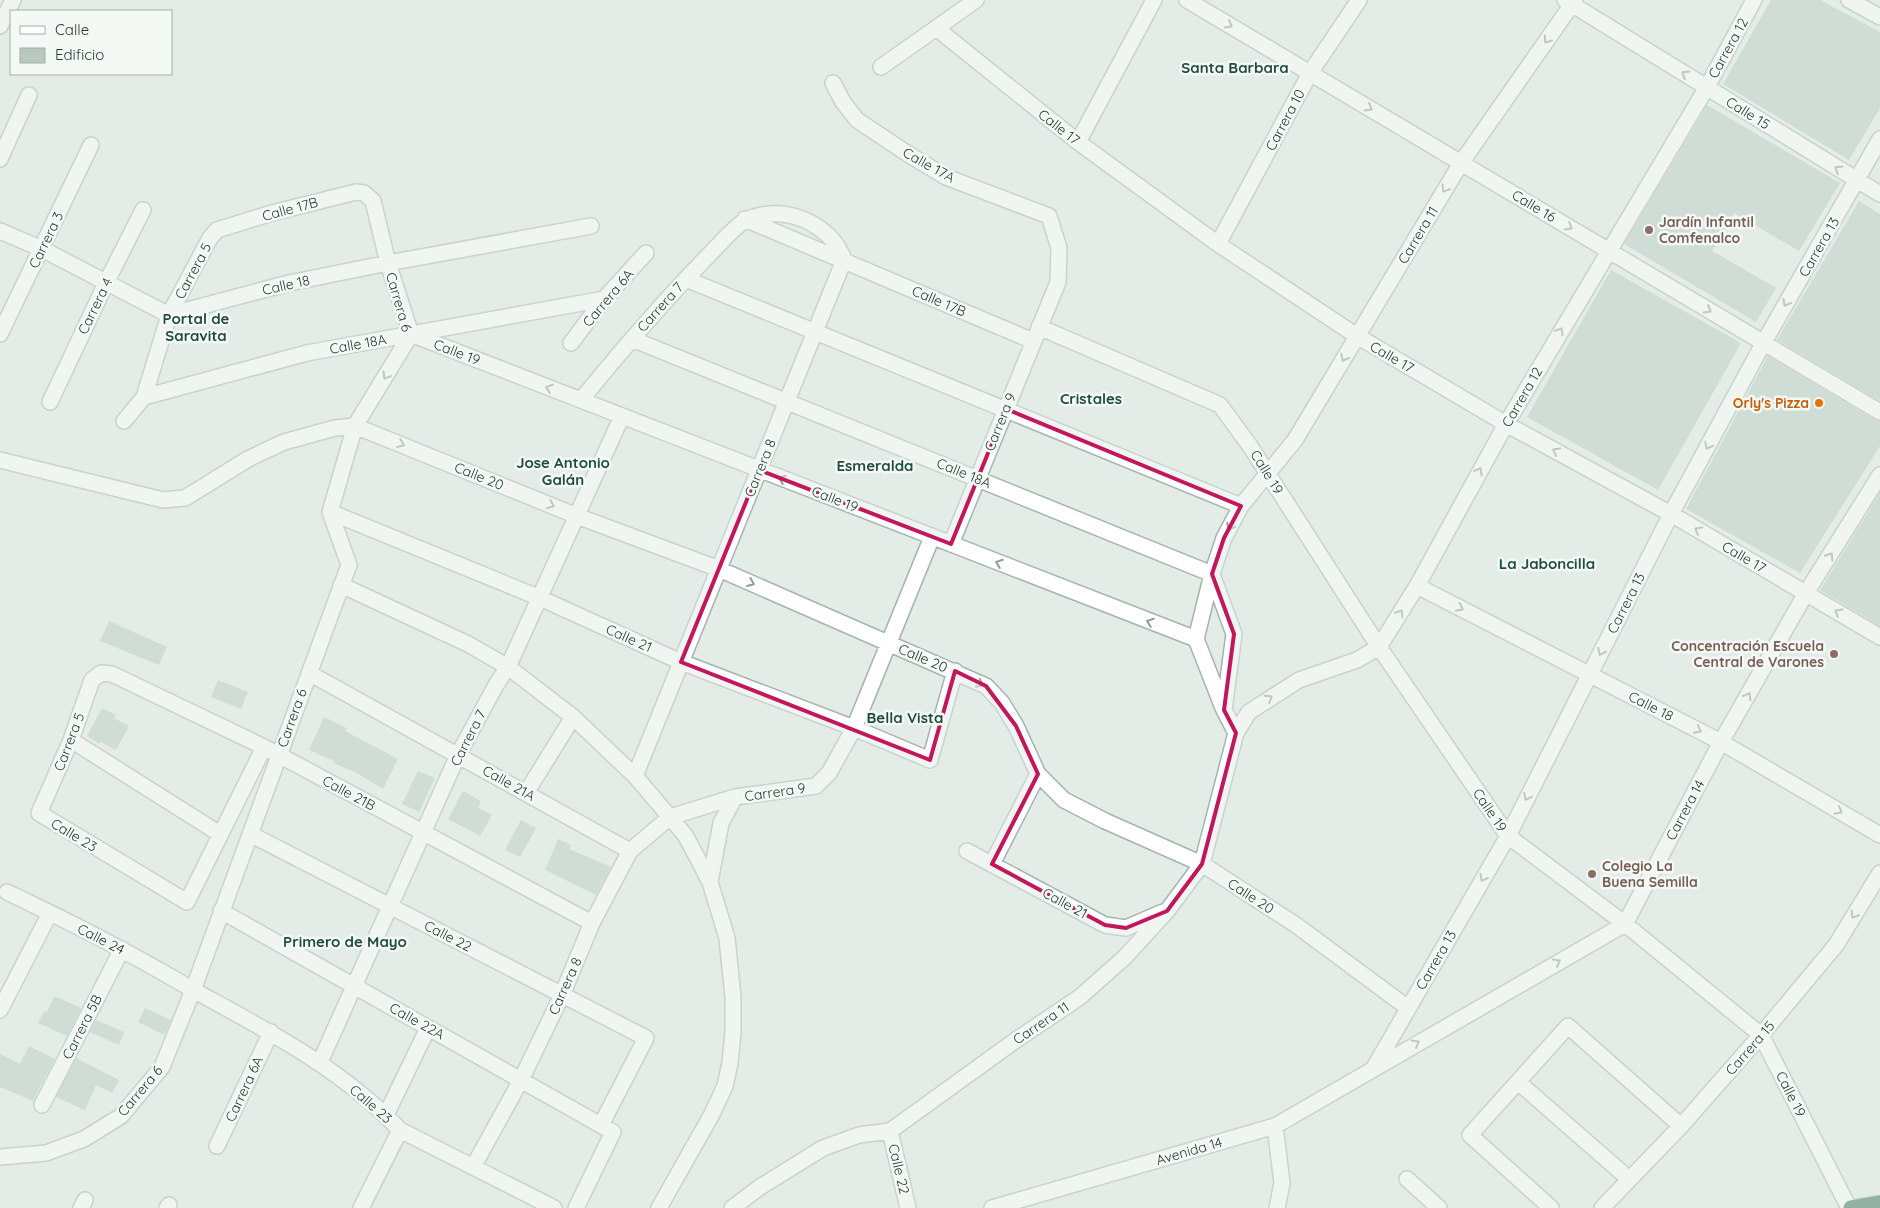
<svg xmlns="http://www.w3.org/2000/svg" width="1880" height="1208" font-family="Quicksand,sans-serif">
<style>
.building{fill:#b9c7c0}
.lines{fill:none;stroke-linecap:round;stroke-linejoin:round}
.minor-casing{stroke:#a6b4ad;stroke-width:18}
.highway-casing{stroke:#c2c9c6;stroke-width:18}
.minor{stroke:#fff;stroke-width:15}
.highway{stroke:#326756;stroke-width:15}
.oneway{stroke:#929e99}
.marked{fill:none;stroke:#c2185b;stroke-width:4;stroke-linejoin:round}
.education-dot{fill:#8d6e63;stroke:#f4f9f6;stroke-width:2}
.food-dot{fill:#e8710a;stroke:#f4f9f6;stroke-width:2}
.labels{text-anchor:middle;stroke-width:5;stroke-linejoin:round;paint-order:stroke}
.street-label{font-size:14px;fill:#243d33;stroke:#f4f9f6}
.education-label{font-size:14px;font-weight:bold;fill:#785e54;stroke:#f4f9f6;text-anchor:start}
.food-label{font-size:14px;font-weight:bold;fill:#c56008;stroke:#f4f9f6;text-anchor:end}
.neighbourhood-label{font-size:15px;font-weight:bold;fill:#214d3e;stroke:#f4f9f6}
</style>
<rect width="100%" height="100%" fill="#e3ece7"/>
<path class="building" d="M1771,0H1820L1880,32V108L1849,160L1723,84Z
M1707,105L1840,183L1799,251L1734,213L1712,251L1776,288L1756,322L1624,244Z
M1859,201L1880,214V401L1777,340Z
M1611,270L1741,343L1658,490L1527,417Z
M1768,356L1875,420L1880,421V446L1800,573L1686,509Z
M1880,493V626L1820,590Z
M109,621L167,647L159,665L100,641Z
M218,680L248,692L241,709L211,697Z
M102,708L116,715L114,718L129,726L116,750L101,742L100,744L87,736Z
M324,717L347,728L345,731L398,759L383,789L355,772L333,763L334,761L309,750Z
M418,771L435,778L419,812L402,804Z
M463,791L481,801L478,808L492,815L480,836L448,819Z
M521,820L536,828L520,857L505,850Z
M558,839L571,845L569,849L611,867L596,895L545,870Z
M54,996L81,1008L67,1036L38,1023L44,1011L47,1012Z
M145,1008L171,1020L164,1035L138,1022Z
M96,1020L124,1032L119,1045L90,1032Z
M29,1046L55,1059L33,1101L0,1087V1054L20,1064Z
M76,1058L119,1080L112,1093L96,1085L85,1110L56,1097Z"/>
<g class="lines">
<defs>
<path id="minor" d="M1187,0L1880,412
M1565,0L1880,194
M1849,0L1880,17
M0,26L13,0
M936,28L1078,142L1218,244L1357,336L1506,424L1671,514L1880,637
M881,67L976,0
M833,83L843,102L857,120L908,154L946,177L1049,216L1059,248L1058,282L951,544
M1078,142L1154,0
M0,159L29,95
M745,219L1033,341
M0,231L42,249L169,315L289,283L388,263L591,226
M1218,244L1310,73L1359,0
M686,279L1241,506
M1039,327L1220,405L1250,446L1379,647L1508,836L1625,924L1761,1035L1849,1208
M0,334L91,145
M411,334L1196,639
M632,339L1212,574L1196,639
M571,343L604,299L646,253
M144,397L307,353L604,299
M581,400C621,351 662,303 706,258C718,246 730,231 744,221C748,218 754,217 758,216C793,207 832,227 844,260
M50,402L106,283L143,210
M355,426L577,516L719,569L986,686L1002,703L1016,726L1038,774L1064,800L1105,821L1202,864L1296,925L1408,1008
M0,460L163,500L185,498L248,459L284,442L335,428L355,426
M330,512L540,598L681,662L854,728L930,760L955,671
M341,585L468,644L508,667L573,717L635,776L685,835L698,859L710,882L727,938L733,997V1032L730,1063L725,1086L712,1114L659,1208
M1417,586L1721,742L1880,835
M1196,639L1223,708
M309,673L630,851
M1236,733L1224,710L1234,634L1212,574L1224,538L1241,506L1295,440L1461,163L1575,0
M71,740L220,834
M264,747L187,902L39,813L71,740L92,680L101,673L112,674L264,747L592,923
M635,776L844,260
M526,793L573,717
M250,834L646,1038L601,1125
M967,851L1105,925L1126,928L1163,912
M992,864L1038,774
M710,882L721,823L735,797
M7,892C46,911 85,929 122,950C147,963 171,977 195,991C268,1031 342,1069 400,1130L554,1208
M221,911L613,1132L576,1208
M0,1010L50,913
M320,1062L458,755L496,685L508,667L622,416
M1375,1066L1508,836L1671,514L1764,342L1880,139
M1518,1082L1629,1179
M42,1105L122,949
M386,1115L428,1028
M1275,1126L1282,1183L1277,1208
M890,1131L908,1208
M217,1146L271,1032
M0,1157L46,1153L84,1139L121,1116L162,1067L193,990L349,565L330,512L355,426L411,334L388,263L373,201L364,193L356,192L272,213L217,230L210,238L169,315L144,397L124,421
M473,1167L521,1080L562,995L592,923L630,851L670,817L735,797L816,786L829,773L854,728L932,537
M1407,1179L1439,1208
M81,1208L85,1200
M167,1208L169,1205
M361,1208L400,1130
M732,1208L760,1187L823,1148L859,1135L890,1131L1016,1040L1080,997L1125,957L1167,911L1202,864L1236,733L1249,712L1299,680L1357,660L1379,647L1417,586L1506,424L1707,87L1754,0
M992,1208L1275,1126L1625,924L1721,742L1806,593L1880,475
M1551,1208L1470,1135L1568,1026L1681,1126
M1602,1208L1681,1126L1761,1035L1836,945L1880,873"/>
<path id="highway" d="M1851,1208L1880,1203"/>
</defs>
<use href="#minor" class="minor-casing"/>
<use href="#highway" class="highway-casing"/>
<use href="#minor" class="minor"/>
<use href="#highway" class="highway"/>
</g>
<defs><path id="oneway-chevron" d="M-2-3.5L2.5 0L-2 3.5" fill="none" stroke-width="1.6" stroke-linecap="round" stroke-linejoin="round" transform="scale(1.25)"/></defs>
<g class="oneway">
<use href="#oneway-chevron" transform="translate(1229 25) rotate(31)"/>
<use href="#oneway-chevron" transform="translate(1547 40) rotate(125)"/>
<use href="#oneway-chevron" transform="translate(1685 74) rotate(-148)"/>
<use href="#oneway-chevron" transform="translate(1369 108) rotate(31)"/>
<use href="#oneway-chevron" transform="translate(1838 169) rotate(-148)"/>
<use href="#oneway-chevron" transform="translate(1445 189) rotate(121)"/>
<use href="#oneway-chevron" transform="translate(1569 227) rotate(31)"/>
<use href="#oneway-chevron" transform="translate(1786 303) rotate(120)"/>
<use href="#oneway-chevron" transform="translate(1708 310) rotate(31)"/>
<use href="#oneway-chevron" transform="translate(1560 331) rotate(-59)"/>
<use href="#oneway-chevron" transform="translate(1344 358) rotate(120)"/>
<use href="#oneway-chevron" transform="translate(386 376) rotate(121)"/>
<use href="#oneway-chevron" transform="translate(549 388) rotate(-159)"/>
<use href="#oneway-chevron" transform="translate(401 444) rotate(22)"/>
<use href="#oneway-chevron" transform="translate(1708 446) rotate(118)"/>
<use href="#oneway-chevron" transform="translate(1556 451) rotate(-151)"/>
<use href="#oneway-chevron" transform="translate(1479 471) rotate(-61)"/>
<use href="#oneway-chevron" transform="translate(782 479) rotate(-159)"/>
<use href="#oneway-chevron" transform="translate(551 505) rotate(22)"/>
<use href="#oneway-chevron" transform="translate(1230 527) rotate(118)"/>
<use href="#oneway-chevron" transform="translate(1698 530) rotate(-150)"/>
<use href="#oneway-chevron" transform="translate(1830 556) rotate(-58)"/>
<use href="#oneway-chevron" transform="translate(999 563) rotate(-159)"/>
<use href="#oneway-chevron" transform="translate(751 583) rotate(23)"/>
<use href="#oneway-chevron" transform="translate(1460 608) rotate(27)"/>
<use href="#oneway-chevron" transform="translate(1838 612) rotate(-149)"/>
<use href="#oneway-chevron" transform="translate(1400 613) rotate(-59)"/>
<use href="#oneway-chevron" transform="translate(1150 622) rotate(-159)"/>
<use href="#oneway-chevron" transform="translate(1601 652) rotate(117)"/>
<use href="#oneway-chevron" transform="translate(980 684) rotate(28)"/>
<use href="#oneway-chevron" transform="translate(1748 696) rotate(-60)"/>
<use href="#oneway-chevron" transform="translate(1269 698) rotate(-33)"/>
<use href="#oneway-chevron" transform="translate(1698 730) rotate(27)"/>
<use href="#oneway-chevron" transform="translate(1527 797) rotate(117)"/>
<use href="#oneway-chevron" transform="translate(1839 811) rotate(30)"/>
<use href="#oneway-chevron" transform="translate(1483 878) rotate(120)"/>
<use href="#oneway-chevron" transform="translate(1854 915) rotate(122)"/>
<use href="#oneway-chevron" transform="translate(1557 962) rotate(-30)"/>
<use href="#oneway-chevron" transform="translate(1416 1043) rotate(-30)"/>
</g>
<path d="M0 0H1880V1208H0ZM1006,409L1241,506L1224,538L1212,574L1234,634L1224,710L1236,733L1202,864L1167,911L1126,928L1105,925L992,864L1038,774L1016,726L986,686L955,671L930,760L681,662L759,470L951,544Z" fill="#e3ece7" fill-opacity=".55" fill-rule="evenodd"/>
<path class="marked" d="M1006,409L1241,506L1224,538L1212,574L1234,634L1224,710L1236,733L1202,864L1167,911L1126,928L1105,925L992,864L1038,774L1016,726L986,686L955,671L930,760L681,662L759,470L951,544Z"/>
<g class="education-dot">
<circle cx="1649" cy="230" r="5"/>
<circle cx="1834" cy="654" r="5"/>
<circle cx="1592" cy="874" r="5"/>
</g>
<circle class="food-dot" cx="1819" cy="403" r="5"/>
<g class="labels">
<g class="street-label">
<text transform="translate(1728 48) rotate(-61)" y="5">Carrera 12</text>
<text transform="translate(1748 113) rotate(32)" y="5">Calle 15</text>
<text transform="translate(1285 120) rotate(-62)" y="5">Carrera 10</text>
<text transform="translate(1059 127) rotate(38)" y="5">Calle 17</text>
<text transform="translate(929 165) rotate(29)" y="5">Calle 17A</text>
<text transform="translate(1534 206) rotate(31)" y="5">Calle 16</text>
<text transform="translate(290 209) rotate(-15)" y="5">Calle 17B</text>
<text transform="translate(1418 235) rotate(-59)" y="5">Carrera 11</text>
<text transform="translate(46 240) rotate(-64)" y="5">Carrera 3</text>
<text transform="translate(1819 247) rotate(-60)" y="5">Carrera 13</text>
<text transform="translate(193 271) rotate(-62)" y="5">Carrera 5</text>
<text transform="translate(286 285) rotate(-13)" y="5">Calle 18</text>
<text transform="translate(608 298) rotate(-50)" y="5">Carrera 6A</text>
<text transform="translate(939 301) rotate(23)" y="5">Calle 17B</text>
<text transform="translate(399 302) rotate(74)" y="5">Carrera 6</text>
<text transform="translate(95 306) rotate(-64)" y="5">Carrera 4</text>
<text transform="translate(660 307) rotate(-48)" y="5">Carrera 7</text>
<text transform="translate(358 344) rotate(-10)" y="5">Calle 18A</text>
<text transform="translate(457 352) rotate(21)" y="5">Calle 19</text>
<text transform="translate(1392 357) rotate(30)" y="5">Calle 17</text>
<text transform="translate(1522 397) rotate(-60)" y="5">Carrera 12</text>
<text transform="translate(1000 422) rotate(-68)" y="5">Carrera 9</text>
<text transform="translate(760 468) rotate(-68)" y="5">Carrera 8</text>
<text transform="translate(1267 472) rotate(58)" y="5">Calle 19</text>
<text transform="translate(964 473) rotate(22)" y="5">Calle 18A</text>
<text transform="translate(479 476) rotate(22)" y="5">Calle 20</text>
<text transform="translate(835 499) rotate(21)" y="5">Calle 19</text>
<text transform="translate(1744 557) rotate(30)" y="5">Calle 17</text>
<text transform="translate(1626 603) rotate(-63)" y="5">Carrera 13</text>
<text transform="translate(629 638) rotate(24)" y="5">Calle 21</text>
<text transform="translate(923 658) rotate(23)" y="5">Calle 20</text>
<text transform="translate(1651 706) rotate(27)" y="5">Calle 18</text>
<text transform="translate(292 718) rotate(-70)" y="5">Carrera 6</text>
<text transform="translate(468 738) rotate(-63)" y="5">Carrera 7</text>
<text transform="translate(69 742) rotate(-69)" y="5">Carrera 5</text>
<text transform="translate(509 783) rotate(29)" y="5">Calle 21A</text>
<text transform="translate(775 792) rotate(-8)" y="5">Carrera 9</text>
<text transform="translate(349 793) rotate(28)" y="5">Calle 21B</text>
<text transform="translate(1490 810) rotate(56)" y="5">Calle 19</text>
<text transform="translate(1685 810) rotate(-62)" y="5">Carrera 14</text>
<text transform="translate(74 835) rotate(31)" y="5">Calle 23</text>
<text transform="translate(1251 896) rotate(33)" y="5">Calle 20</text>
<text transform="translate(1065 903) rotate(28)" y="5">Calle 21</text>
<text transform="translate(448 936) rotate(27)" y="5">Calle 22</text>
<text transform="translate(101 939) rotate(27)" y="5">Calle 24</text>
<text transform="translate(1436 960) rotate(-60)" y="5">Carrera 13</text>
<text transform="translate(565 986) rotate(-66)" y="5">Carrera 8</text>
<text transform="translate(417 1021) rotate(29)" y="5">Calle 22A</text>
<text transform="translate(1041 1023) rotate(-34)" y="5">Carrera 11</text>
<text transform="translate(82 1027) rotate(-63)" y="5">Carrera 5B</text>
<text transform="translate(1750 1048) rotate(-49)" y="5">Carrera 15</text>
<text transform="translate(244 1089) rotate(-65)" y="5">Carrera 6A</text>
<text transform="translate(140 1091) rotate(-50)" y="5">Carrera 6</text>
<text transform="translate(1791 1094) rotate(63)" y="5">Calle 19</text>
<text transform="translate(371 1104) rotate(41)" y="5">Calle 23</text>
<text transform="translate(1189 1151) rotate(-16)" y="5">Avenida 14</text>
<text transform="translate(899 1169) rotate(77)" y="5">Calle 22</text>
</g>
<g class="education-label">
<text x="1659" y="227">Jardín Infantil<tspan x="1659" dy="16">Comfenalco</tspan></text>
<text x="1824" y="651" text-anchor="end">Concentración Escuela<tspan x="1824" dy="16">Central de Varones</tspan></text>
<text x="1602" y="871">Colegio La<tspan x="1602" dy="16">Buena Semilla</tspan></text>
</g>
<g class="food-label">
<text x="1809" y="408">Orly's Pizza</text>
</g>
<g class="neighbourhood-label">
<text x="1235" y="73">Santa Barbara</text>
<text x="196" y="324">Portal de<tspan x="196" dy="17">Saravita</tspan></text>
<text x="1091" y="404">Cristales</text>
<text x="563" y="468">Jose Antonio<tspan x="563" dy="17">Galán</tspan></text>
<text x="875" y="471">Esmeralda</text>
<text x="1547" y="569">La Jaboncilla</text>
<text x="905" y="723">Bella Vista</text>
<text x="345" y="947">Primero de Mayo</text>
</g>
</g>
<rect x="10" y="10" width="162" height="65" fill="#f4f9f6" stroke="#a1aea8"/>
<rect x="20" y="26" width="25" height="8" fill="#ffffff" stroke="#a1aea8"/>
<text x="55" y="35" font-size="15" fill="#243d33">Calle</text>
<rect x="20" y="48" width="25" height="15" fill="#b9c7c0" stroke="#a1aea8"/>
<text x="55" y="60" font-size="15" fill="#243d33">Edificio</text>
</svg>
